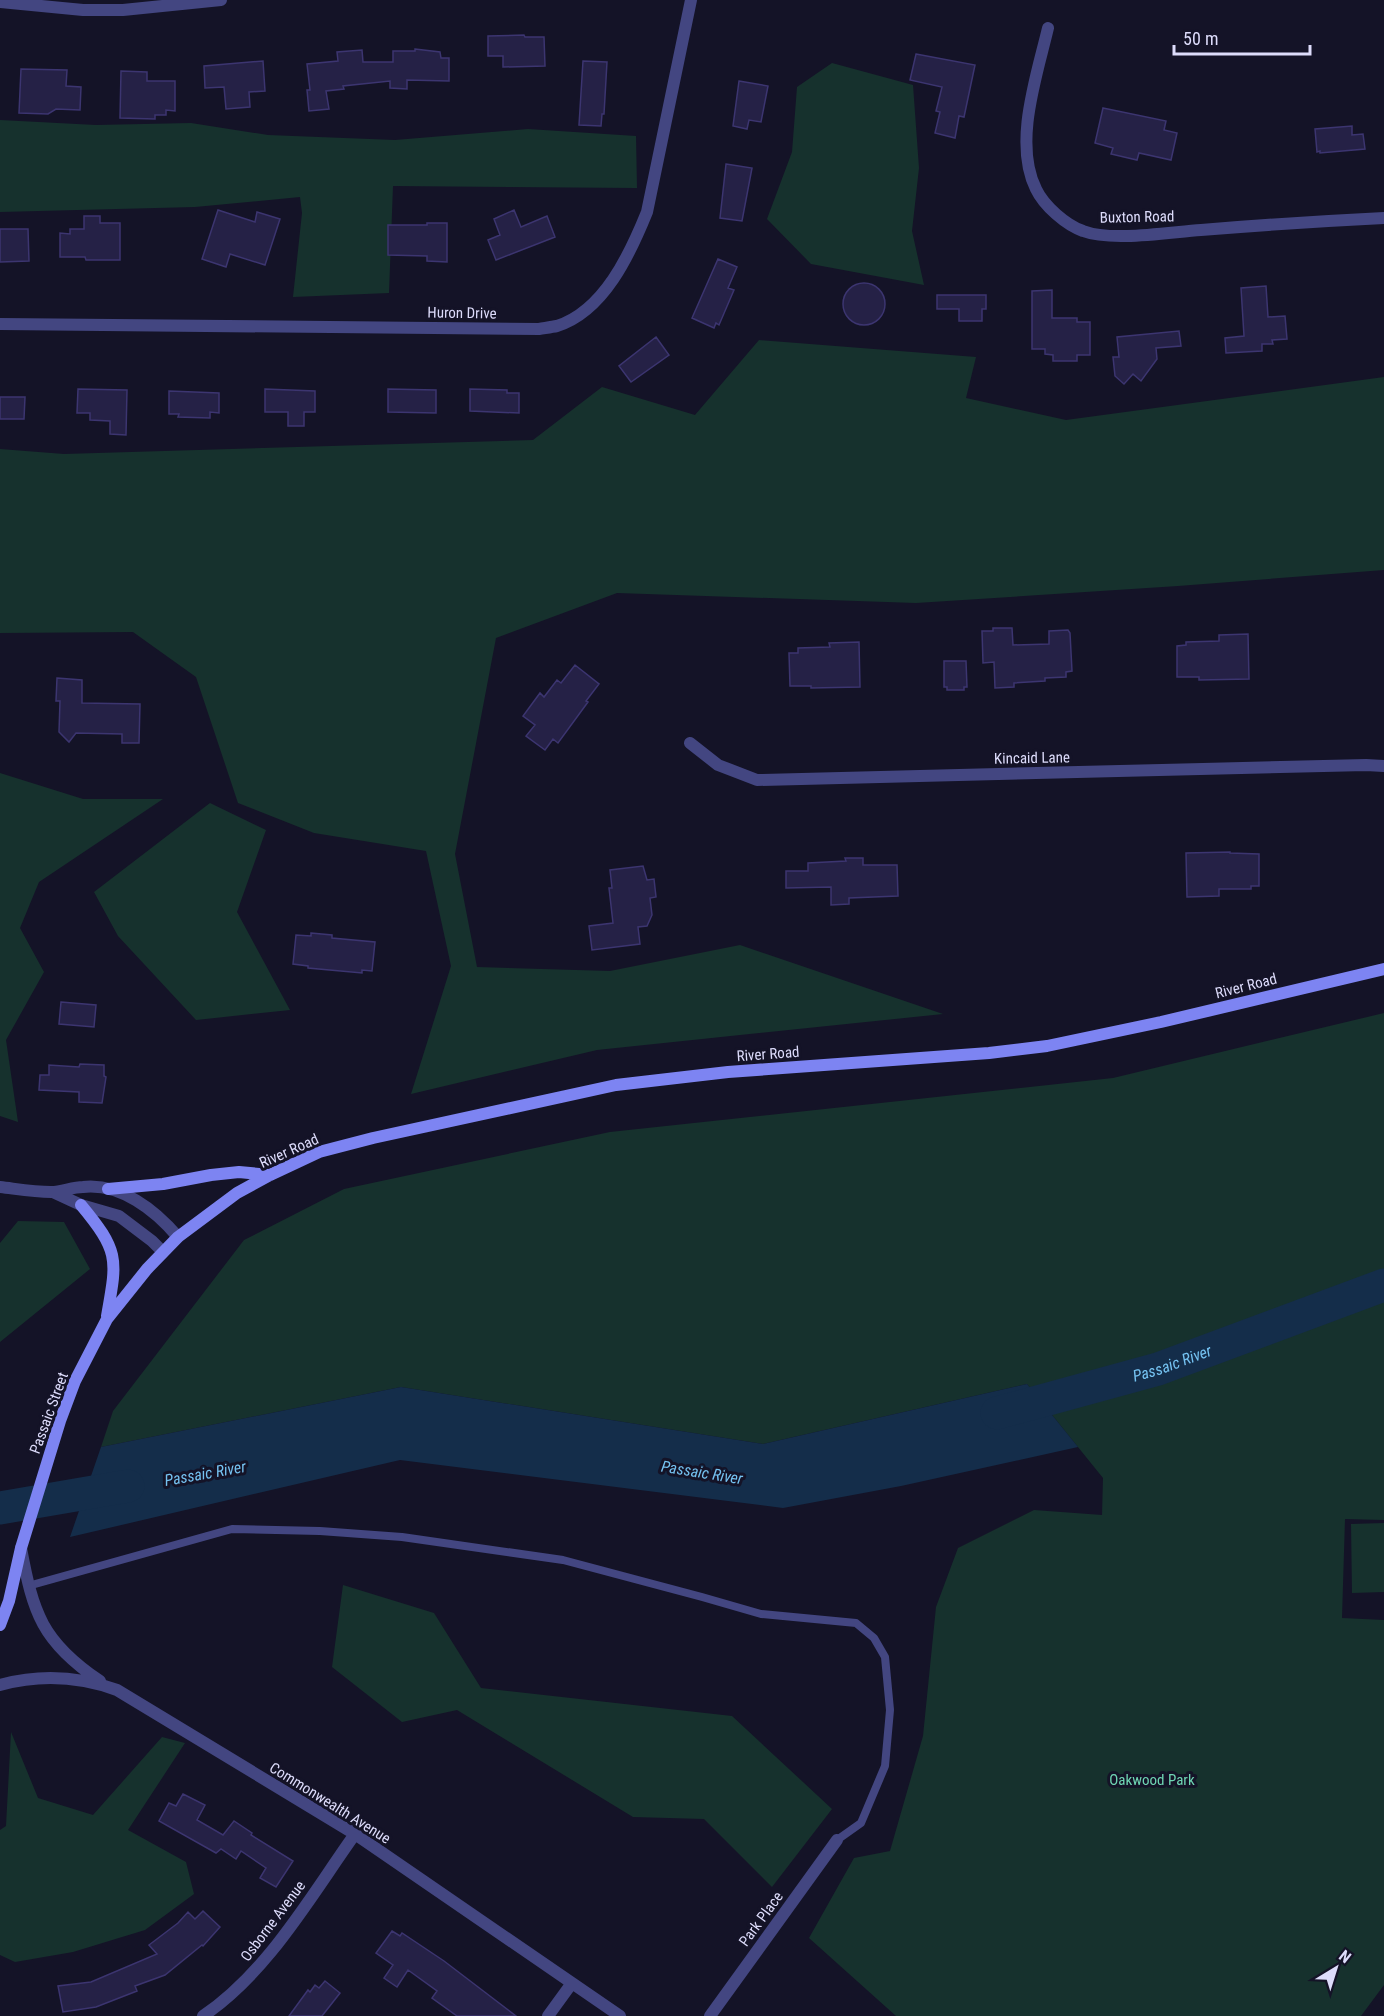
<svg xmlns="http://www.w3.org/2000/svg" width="1384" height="2016" font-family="'Roboto Condensed',sans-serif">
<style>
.green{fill:#16312d}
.water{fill:#142d4a}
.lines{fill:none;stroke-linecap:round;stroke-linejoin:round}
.river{stroke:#142d4a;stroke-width:33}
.building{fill:#252146;stroke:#3c3570;stroke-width:1.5}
.service{stroke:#434681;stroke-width:8}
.minor{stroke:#434681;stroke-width:12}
.tertiary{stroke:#434681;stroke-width:12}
.secondary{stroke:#7d84f2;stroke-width:12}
.labels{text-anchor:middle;stroke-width:6;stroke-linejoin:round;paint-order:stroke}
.street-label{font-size:15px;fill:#dddcfb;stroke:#141327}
.park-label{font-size:15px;fill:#6fd5b3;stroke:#141327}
.water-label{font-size:16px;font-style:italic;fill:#75c2f1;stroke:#141327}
</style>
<rect width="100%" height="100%" fill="#141327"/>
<path class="green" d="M832,63L913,85L919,168L912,231L924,285L811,264L767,219L792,152L797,87Z
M0,120L96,125L191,123L268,135L395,140L528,129L636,136L637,188L393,186L389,293L293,297L302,213L300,197L195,207L0,212Z
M759,340L976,357L966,398L1066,420L1384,377V570L1178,586L916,603L617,593L496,638L455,854L477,967L610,971L740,945L943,1014L597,1050L411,1094L451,966L426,851L314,833L238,803L196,677L133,632L0,633V449L64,454L533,440L602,387L695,415Z
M0,773L83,799H163L39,882L20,928L44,972L6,1040L18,1122L0,1116Z
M210,803L266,830L237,912L290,1010L196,1020L118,936L94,892Z
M1384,1013V1520L1345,1519L1342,1618L1384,1620V1985L1361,2016H896L809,1938L854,1858L890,1851L923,1736L936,1607L958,1548L1034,1510L1102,1515L1103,1478L1027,1384L763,1444L401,1387L101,1447L113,1411L244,1240L344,1189L610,1132L1113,1078Z
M18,1221L64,1222L90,1269L0,1342V1243Z
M1384,1523V1592L1352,1593L1351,1524Z
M343,1585L434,1613L481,1688L732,1716L832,1809L772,1887L704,1819L633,1817L457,1710L402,1722L332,1667Z
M11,1732L38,1798L93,1815L162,1737L185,1743L128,1830L186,1862L194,1894L145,1930L73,1952L15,1962L0,1955V1830L6,1826Z"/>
<path class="water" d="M1027,1384L1078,1447L901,1486L783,1508L400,1460L70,1537L101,1447L401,1387L763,1444Z"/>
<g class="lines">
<g class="river">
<path id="s1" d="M997,1413L1158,1369L1384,1285"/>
<path d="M0,1508L128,1486"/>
</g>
</g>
<path class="building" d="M524,35L525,37H544L545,66L503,67V56H488V36Z
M415,49L440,52L441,58H449V81L407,80V89L390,88V81L343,86L344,89L326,91L329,109L309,111L307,90H310L307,64L338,61L337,52L362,50L363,62H393V51H415Z
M916,54L975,65L964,117L959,116L955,138L935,133L940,112L936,111L942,87L910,80Z
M263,61L265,91L249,92L250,107L226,109L224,87L205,88L204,66Z
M583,61L607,62L604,114H602L601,126L579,125Z
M21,69L67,70L66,86L81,87L80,110L56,109L48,114L19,113Z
M121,71L147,72V81H175V111L166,110V115H155V119L120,118Z
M739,81L768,86L761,122L749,120L747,129L733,126Z
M1103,108L1166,121L1164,130L1177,133L1171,160L1139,153L1137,160L1111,154L1113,148L1095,143Z
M1352,126V135L1363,134L1365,149L1320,153V151L1317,152L1315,129Z
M726,164L752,168L742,221L720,218Z
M218,210L255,222L257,212L280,219L265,265L230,254L226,267L202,259Z
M514,210L521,227L547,216L555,237L496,260L488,240L500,235L494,219Z
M84,216H100V223H120V260H86L85,257H60V233L70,234V229H84Z
M427,223H447V262L427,261V256L388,255V225H427Z
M0,229H28L29,261L0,262Z
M718,259L737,267L728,288L734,290L719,325L716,323L714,328L692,318Z
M843 304a21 21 0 1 1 42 0a21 21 0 1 1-42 0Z
M1266,286L1268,317L1285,316L1287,339L1272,340L1273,344H1262V351L1226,353L1225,338L1244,336L1241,288Z
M1052,290V318H1077V322H1090V355H1077V361H1053V355L1045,354V349H1032V291Z
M937,295H986V309H982V321H959V309H937Z
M1179,331L1181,346L1156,348L1157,359L1141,381L1133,374L1124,384L1115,376L1113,357H1119L1117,337Z
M656,337L669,355L631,382L619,366Z
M78,389L127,390L126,435L110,434V421L90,420V413H77Z
M265,389L315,391V412H304V426H288V412H265Z
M388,389L436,390V413L388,412Z
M470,389L507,390V393H519V413L470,411Z
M169,391L219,393V413L210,412V418L178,417L179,414H169Z
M0,397H25L24,419H0Z
M993,628H1012L1013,645L1049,644V631L1068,630L1070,633L1072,671L1066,672V677L1045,678V681L1014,683V687L995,688L994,662L983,663L982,631H993Z
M1248,634L1249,679L1199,680V677H1177V646L1186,645V642L1219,641V635Z
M859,642L860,687L811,688V686H790L789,653H798V648L830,647L829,643Z
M944,661H966L967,687H964V690H947V687H944Z
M575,665L599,684L586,701L588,702L558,743L553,739L545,750L526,736L535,725L523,716L540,693L544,697L557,680L561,683Z
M57,678L82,680V703L140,704L139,743H122V734L76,733L69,742L59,732L60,701H56Z
M1230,852V853L1259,854V886H1251V889H1219V896L1187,897L1186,853Z
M845,858H863V865H897L898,896L849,898V904L831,905V887L786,888V871H808V863L846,861Z
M643,866L647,880L654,879L656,897L650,898L652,915L647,926L638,927L640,944L592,950L589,926L613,923L609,888H612L610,870Z
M311,933L332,935V938L375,942L372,971L362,970V973L308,968V966L293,964L296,935L311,936Z
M61,1002L96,1005L94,1027L59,1024Z
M80,1064L104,1065V1076L106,1077L102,1103L79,1102V1092L39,1090L40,1075H49V1065L79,1067Z
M183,1794L205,1805L197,1820L223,1835L234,1821L252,1833L251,1835L293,1861L276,1887L260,1878L266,1868L241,1851L236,1859L221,1849L216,1853L159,1821L169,1803L176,1806Z
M203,1911L220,1927L203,1946L202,1945L165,1975L135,1986L137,1991L96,2007L63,2012L58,1986L91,1982L157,1954L149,1945L178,1923L188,1912L195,1919Z
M392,1931L400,1936L402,1933L444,1961L516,2016H457L432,1998L437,1991L408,1970L397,1987L384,1978L393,1965L376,1953Z
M325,1981L340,1993L322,2016H289L308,1990L310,1992L315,1985L319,1988Z"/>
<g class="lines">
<path class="service" d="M28,1586L232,1529L320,1531L402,1537L563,1560L702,1597L761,1614L856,1623L874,1638L885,1657L890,1710L885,1766L861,1823L837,1840"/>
<path class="minor" d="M0,2L83,10H123L221,0
M1048,28C1037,75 1013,143 1036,189C1044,206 1066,225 1083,231C1112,242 1170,232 1201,230C1262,225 1323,221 1384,218
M0,324L539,329C545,328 552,327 557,326C604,311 630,254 647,212L691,0
M690,743L718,765L757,780L1366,765L1384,766
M21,1548C33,1613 42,1642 100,1681
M0,1685C40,1674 78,1676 117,1690L355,1834L620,2016
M203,2016C268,1972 310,1897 355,1834
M548,2016L572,1983
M710,2016L837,1840"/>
<path class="tertiary" d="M0,1187C17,1189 34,1192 51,1192C62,1192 72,1187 83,1187C121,1183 155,1210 178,1237
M53,1192L81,1205L119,1216L152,1241L163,1252"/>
<path class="secondary" d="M108,1189L163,1184L211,1175L239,1172L270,1175
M81,1205C120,1252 117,1259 107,1316
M0,1625L9,1601L21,1548L60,1421L75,1381L107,1319L147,1269L178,1237L237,1193L270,1175L319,1152L373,1138L616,1085L728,1072L989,1053L1047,1046L1161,1022L1384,969"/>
</g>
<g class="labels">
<g class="street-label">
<text transform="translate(1137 217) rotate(-1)" y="5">Buxton Road</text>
<text transform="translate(462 313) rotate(1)" y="5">Huron Drive</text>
<text transform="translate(1032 758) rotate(-1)" y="5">Kincaid Lane</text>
<text transform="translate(1246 986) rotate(-14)" y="5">River Road</text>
<text transform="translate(768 1054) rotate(-4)" y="5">River Road</text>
<text transform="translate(289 1151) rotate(-24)" y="5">River Road</text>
<text transform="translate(49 1413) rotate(-70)" y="5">Passaic Street</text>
<text transform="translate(330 1803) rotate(32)" y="5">Commonwealth Avenue</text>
<text transform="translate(761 1919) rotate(-54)" y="5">Park Place</text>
<text transform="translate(273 1921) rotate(-53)" y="5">Osborne Avenue</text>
</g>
<g class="park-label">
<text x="1152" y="1785">Oakwood Park</text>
</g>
<g class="water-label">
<text dy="6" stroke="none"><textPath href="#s1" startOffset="182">Passaic River</textPath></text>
<text transform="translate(702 1472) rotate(9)" y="6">Passaic River</text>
<text transform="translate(205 1473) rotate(-10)" y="6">Passaic River</text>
</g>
</g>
<g transform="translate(1336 1968) rotate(38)" stroke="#141327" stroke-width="4.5" paint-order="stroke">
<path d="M0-4.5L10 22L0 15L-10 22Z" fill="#dddcfb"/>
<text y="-9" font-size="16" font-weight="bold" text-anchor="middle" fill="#dddcfb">N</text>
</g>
<path d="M1174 45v9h136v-9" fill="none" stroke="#dddcfb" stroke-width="3"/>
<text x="1183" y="45" font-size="18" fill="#dddcfb" stroke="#141327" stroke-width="4.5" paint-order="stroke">50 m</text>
</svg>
